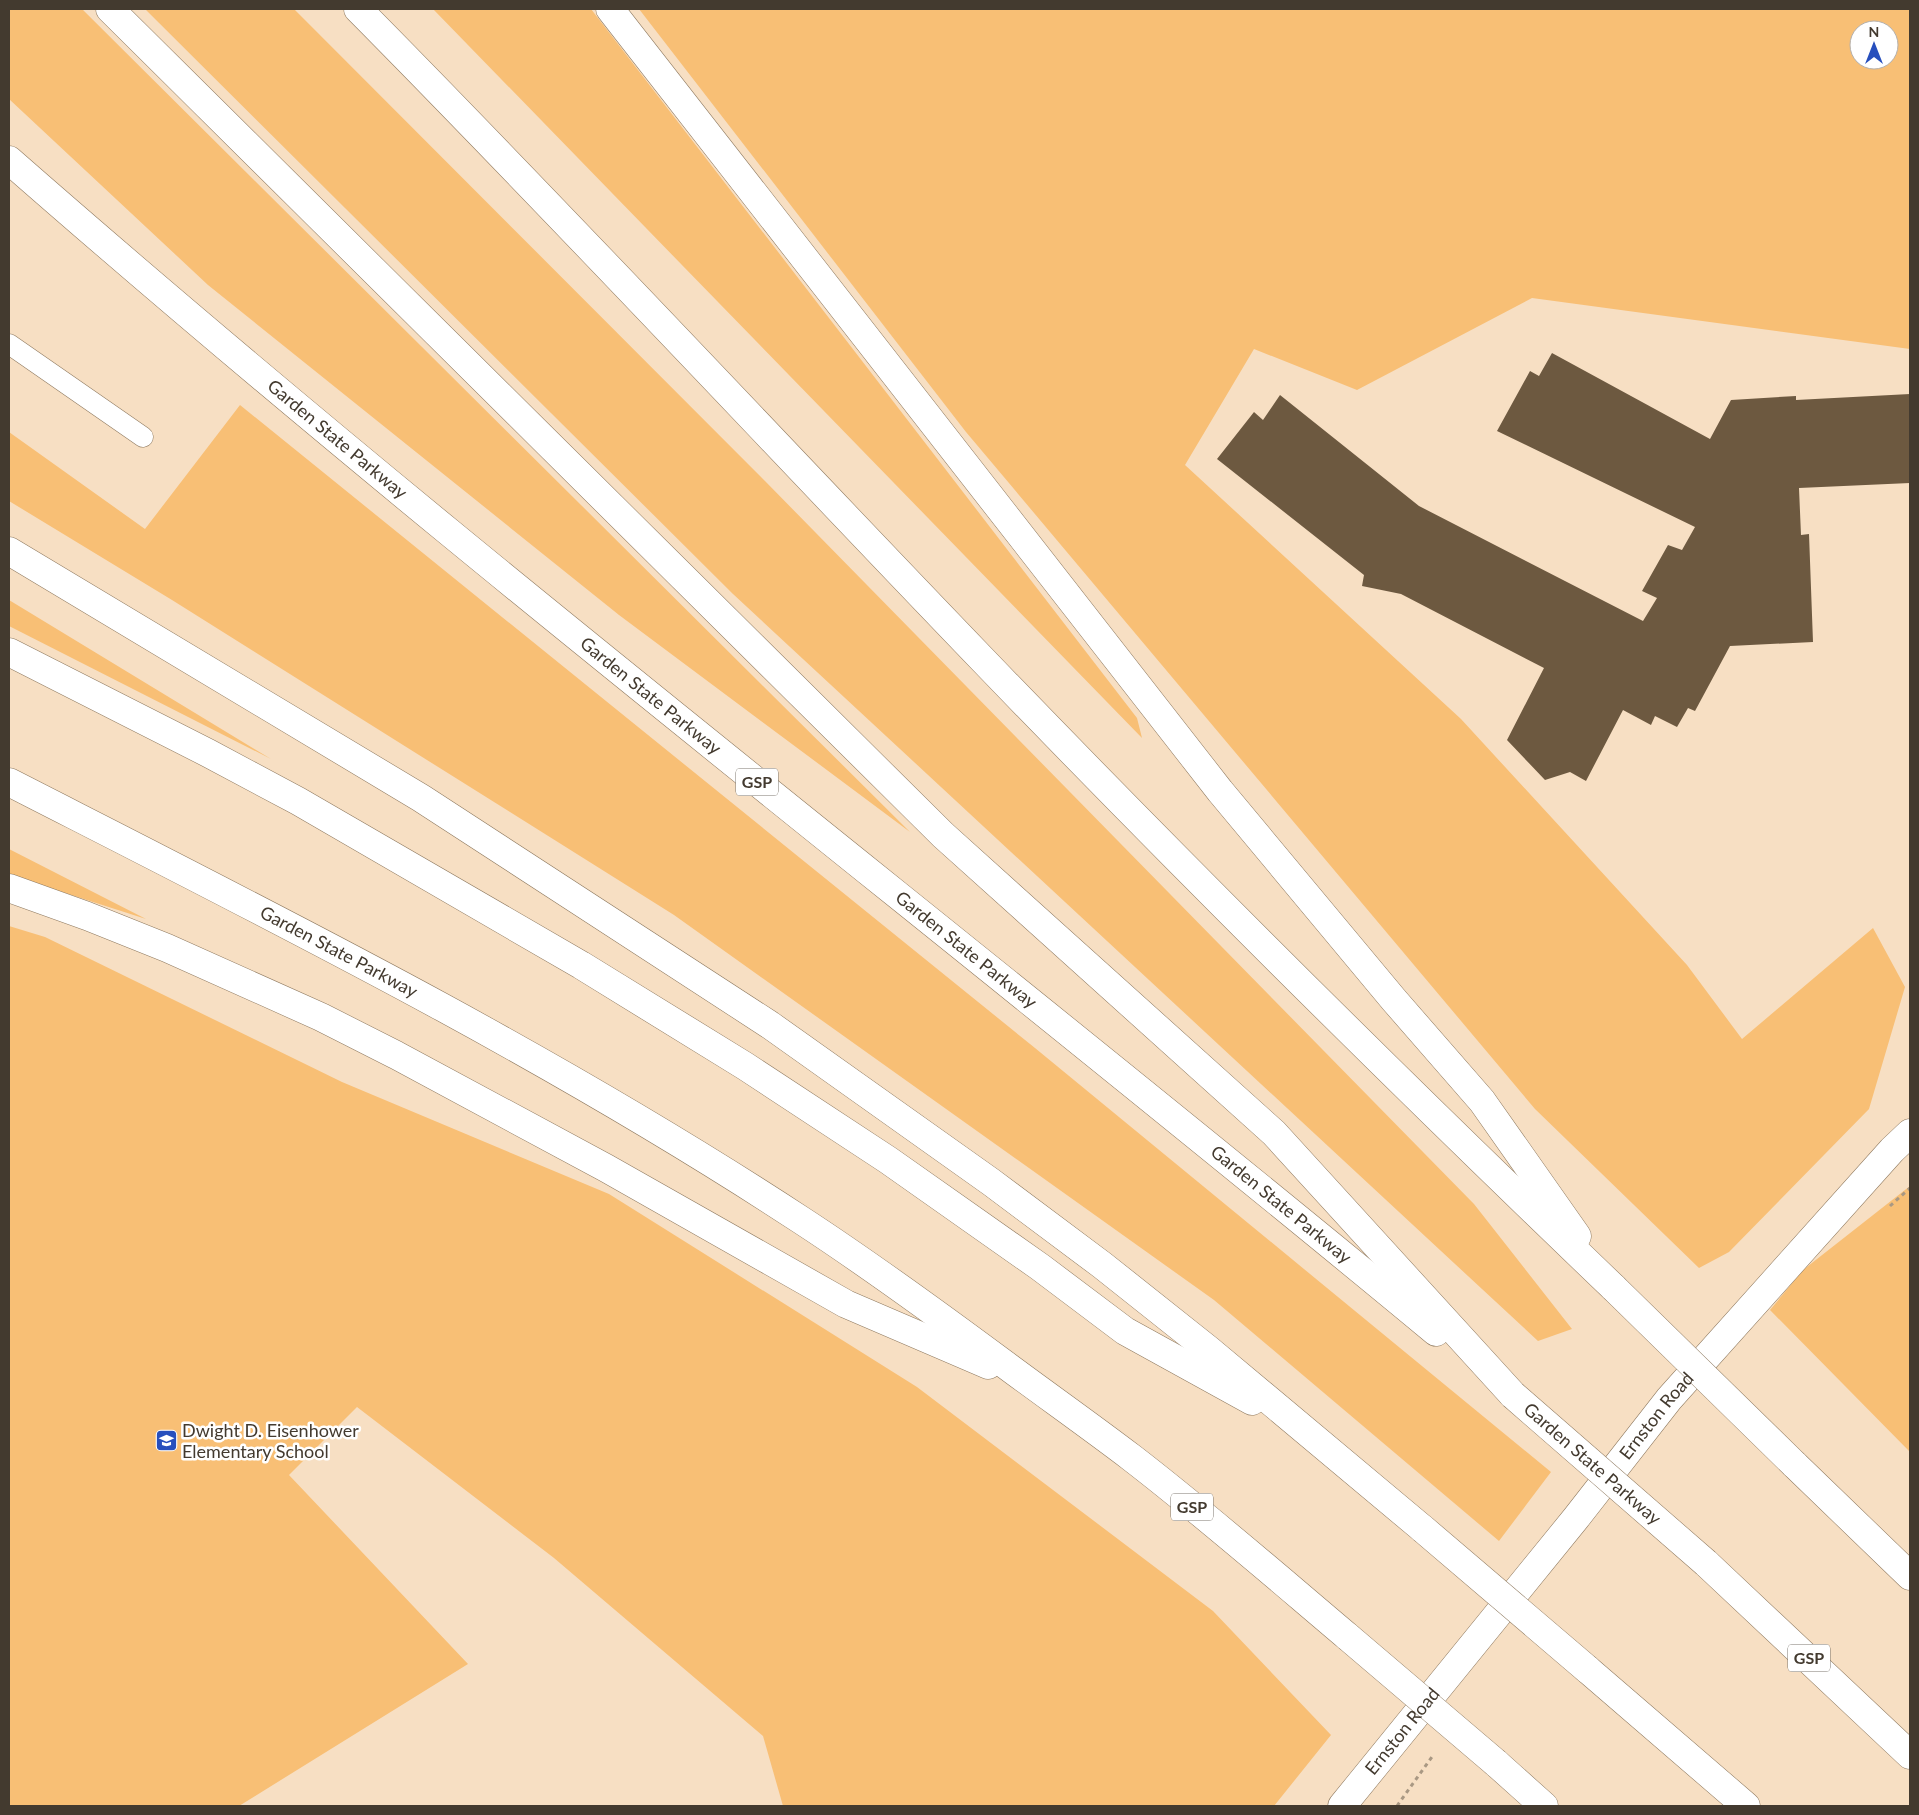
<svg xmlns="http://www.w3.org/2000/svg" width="1919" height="1815" font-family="Lato,sans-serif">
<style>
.green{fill:#f8bf75;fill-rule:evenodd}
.building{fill:#6d5940}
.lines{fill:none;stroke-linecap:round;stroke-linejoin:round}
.lane-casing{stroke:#8f7a60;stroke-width:21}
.secondary-casing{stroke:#8f7a60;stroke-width:29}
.highway-casing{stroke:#8f7a60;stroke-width:29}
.path{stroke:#a99883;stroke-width:3;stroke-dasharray:4 4;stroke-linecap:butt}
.lane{stroke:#fff;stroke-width:20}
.secondary{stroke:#fff;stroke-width:28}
.highway{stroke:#fff;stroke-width:28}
.highway-bridge-casing{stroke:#8f7a60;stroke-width:29;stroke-linecap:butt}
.highway-bridge{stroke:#fff;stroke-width:28}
.labels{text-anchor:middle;stroke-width:5;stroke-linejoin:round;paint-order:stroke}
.shield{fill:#fff;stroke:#7b756d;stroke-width:1}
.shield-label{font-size:16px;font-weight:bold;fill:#433a2f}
.street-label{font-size:18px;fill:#433a2f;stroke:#fff}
.poi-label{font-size:18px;fill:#433a2f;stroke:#fff;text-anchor:start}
</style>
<rect width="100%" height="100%" fill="#f7dfc3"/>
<path class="green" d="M9,9H82L910,832L619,615L208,285L9,99Z
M145,9H294L765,481L1474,1204L1572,1329L1538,1341L733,594Z
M433,9H591L1137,718L1142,738Z
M639,9H1910V349L1532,298L1357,390L1254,349L1185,465L1461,719L1687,965L1742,1039L1873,928L1905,987L1869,1109L1729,1252L1699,1268L1535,1109L966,432ZM1859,30H1889V60H1859Z
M240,405L1035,1048L1551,1472L1499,1541L1214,1300L674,915L172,600L9,501V432L145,529Z
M9,600L271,759L9,626Z
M9,849L146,919L9,875Z
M9,926L45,937L342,1082L609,1194L917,1387L1213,1611L1331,1735L1274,1806H783L763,1736L554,1558L357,1407L289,1475L468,1664L239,1806H9Z
M1910,1186V1452L1770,1310L1803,1270Z"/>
<path class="building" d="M1552,353L1710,439L1731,400L1796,396V400L1910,394V483L1799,488L1801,535L1809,534L1813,642L1730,646L1695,711L1688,708L1677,727L1655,716L1651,725L1623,710L1586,781L1570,772L1545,780L1507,740L1544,668L1401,594L1362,586L1364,575L1217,459L1254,412L1263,420L1280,395L1419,506L1643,621L1657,598L1642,591L1668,545L1682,550L1695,527L1497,431L1530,371L1539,376Z"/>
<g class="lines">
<defs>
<path id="lane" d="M9,344L143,437"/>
<g id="secondary">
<path id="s1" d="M1342,1806L1576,1518L1669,1399L1892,1150L1910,1133"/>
</g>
<g id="highway">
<path d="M110,9L943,835L1274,1133L1513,1395"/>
<path d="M358,9C569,222 773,442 982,659C1188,873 1399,1082 1614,1288"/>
<path d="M610,9L1220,791L1394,1000L1482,1101L1577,1236"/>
<path id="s2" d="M9,160C472,566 962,939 1436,1332"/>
<path d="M9,551L421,798L770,1025L991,1182L1102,1265L1209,1350L1423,1529"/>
<path d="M9,652L208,753L298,801L581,965L745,1066L888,1160L1040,1267L1125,1331L1252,1401"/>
<path id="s3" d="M9,782C277,919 548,1054 801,1220C870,1265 937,1314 1003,1363C1046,1395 1090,1426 1132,1458C1206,1515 1277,1577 1348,1637"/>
<path d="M9,888L87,916L167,948L321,1017L396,1055L606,1168L846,1304L988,1365"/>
<path d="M1794,1464L1910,1576"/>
<path d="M1706,1563L1910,1755"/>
<path d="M1587,1669L1746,1806"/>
<path d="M1496,1763L1544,1806"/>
</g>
</defs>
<use href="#lane" class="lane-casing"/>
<use href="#secondary" class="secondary-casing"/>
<use href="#highway" class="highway-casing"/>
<path class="path" d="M1890,1206L1910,1188
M1397,1806L1434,1754"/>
<use href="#lane" class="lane"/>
<use href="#secondary" class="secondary"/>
<use href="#highway" class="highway"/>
<defs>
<g id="highway-bridge">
<path d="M1614,1288L1794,1464"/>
<path id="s4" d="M1513,1395L1706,1563"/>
<path d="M1423,1529L1587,1669"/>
<path d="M1348,1637L1496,1763"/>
</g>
</defs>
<use href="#highway-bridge" class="highway-bridge-casing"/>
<use href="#highway-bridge" class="highway-bridge"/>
</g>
<defs>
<symbol id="school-square" viewBox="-11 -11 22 22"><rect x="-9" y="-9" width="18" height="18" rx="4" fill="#274fbd" stroke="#fff"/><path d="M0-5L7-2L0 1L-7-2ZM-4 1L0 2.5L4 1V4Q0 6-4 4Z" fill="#fff"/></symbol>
</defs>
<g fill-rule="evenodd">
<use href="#school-square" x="154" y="1428" width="25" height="25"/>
</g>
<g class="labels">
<g class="shield">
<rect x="736" y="768.5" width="42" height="27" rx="4"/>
<rect x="1171" y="1493.5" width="42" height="27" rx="4"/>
<rect x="1788" y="1644.5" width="42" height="27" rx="4"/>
</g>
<g class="shield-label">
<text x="757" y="788">GSP</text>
<text x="1192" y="1513">GSP</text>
<text x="1809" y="1664">GSP</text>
</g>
<g class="street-label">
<text dy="6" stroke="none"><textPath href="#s2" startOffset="431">Garden State Parkway</textPath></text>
<text dy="6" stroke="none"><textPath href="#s2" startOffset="836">Garden State Parkway</textPath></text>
<text dy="6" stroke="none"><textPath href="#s2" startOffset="1241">Garden State Parkway</textPath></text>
<text dy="6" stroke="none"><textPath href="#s3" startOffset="371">Garden State Parkway</textPath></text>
<text dy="6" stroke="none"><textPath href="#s2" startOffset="1646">Garden State Parkway</textPath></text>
<text dy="6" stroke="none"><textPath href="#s1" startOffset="501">Ernston Road</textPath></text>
<text dy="6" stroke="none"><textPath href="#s4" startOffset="105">Garden State Parkway</textPath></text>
<text dy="6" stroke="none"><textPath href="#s1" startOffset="96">Ernston Road</textPath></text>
</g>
<g class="poi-label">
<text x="182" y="1437">Dwight D. Eisenhower<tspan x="182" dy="21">Elementary School</tspan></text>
</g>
</g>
<rect width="1919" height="1815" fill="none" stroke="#433a2f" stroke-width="20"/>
<g transform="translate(1874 45)"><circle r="24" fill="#ffffff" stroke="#b4b0ac"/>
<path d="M0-4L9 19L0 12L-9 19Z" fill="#274fbd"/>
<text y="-8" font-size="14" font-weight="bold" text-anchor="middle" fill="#433a2f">N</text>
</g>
</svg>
